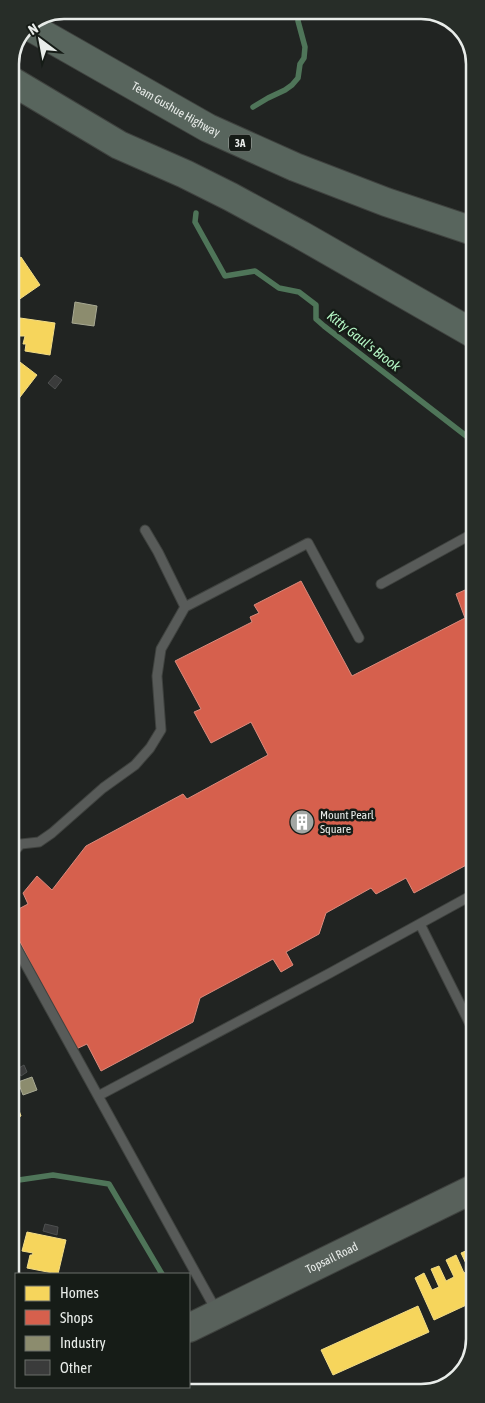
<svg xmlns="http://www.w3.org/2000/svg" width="485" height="1403" font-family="'Asap Condensed',sans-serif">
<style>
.homes{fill:#f6d55c;stroke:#f2dc86}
.shops{fill:#d6604d;stroke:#db8a7c}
.industry{fill:#8c8c6e;stroke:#a8a993}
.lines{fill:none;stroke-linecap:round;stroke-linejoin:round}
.stream{stroke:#4f7559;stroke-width:5.5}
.building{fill:#3a3b3b;stroke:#4d4f4f}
.lane-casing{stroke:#3f423f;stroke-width:11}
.primary-casing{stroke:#3f423f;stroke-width:30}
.highway-casing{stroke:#3f423f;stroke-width:30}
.lane{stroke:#585b59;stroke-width:9}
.primary{stroke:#58615b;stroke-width:28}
.highway{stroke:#58655d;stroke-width:28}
.labels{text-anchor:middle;stroke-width:5;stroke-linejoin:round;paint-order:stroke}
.shield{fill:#161c17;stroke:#a9aeaa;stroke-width:1}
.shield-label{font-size:11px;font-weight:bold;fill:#e8ece9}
.street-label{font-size:12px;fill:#e8ece9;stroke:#161c17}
.poi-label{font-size:12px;fill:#e8ece9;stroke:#161c17;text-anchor:start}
.water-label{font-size:14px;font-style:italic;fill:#b5f7c5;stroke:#161c17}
.rim{fill:none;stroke:#e8ece9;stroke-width:2.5}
</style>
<rect width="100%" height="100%" fill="#212422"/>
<path class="homes" d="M21,257L40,285L14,303L10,297V264Z
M20,318L55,323L50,355L25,351L26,344H23L25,336H17Z
M12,356L37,375L17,401L11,396V358Z
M12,1091L21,1116L12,1120Z
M27,1232L66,1240L58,1274L27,1268L30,1255H32L33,1253L22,1251Z
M475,1247V1301L434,1320L415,1278L424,1273L432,1290L439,1287L431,1269L439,1266L446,1281L454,1277L446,1260L456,1255L464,1273L469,1270L461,1253Z
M16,1277V1313L12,1310V1283Z
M418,1306L429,1332L333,1375L321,1350Z"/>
<path class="shops" d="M301,581L352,676L465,618L456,594L474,586V866L472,862L414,893L406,878L376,894L371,888L326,913L319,934L286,952L293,965L281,972L273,959L200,998L193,1022L101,1071L87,1044L74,1050L11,924V913L28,904L23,893L37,876L52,890L86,846L183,794L187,799L268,755L251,722L211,743L194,712L201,709L175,661L252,622L250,617L259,613L254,605Z"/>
<path class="industry" d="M75,302L97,306L94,326L72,323Z
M32,1077L37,1090L23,1095L18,1082Z"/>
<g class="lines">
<path class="stream" d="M253,107L268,98L285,90L292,85L298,78L300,64L304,58L305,47L298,21L299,10
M196,213L195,222L225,276L255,271L279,288L299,292L316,305V319L324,326L474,442
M12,1181L53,1175L109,1184L162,1274"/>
</g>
<path class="building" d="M55,375L62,380L55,389L48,383Z
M24,1065L27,1072L21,1076L17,1069Z
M45,1224L58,1227L57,1235L43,1231Z"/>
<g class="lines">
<defs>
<path id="lane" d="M145,530L158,552L185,607
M381,584L472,534
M11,854L21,844L39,842L52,833L103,788L135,765L150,748L161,730L157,676L161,649L185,607L308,543L359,638
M468,898L474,910
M420,924L475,1034
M11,938L216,1310
M98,1096L330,973L474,894"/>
<g id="primary">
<path id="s1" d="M189,1328L475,1188"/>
<path d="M63,1393L75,1387"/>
<path d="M128,1393L130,1387"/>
</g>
<g id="highway">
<path id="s2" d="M27,25L208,128L295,167L386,202L473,231"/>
<path d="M10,80L119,145L185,174L231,197L301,235L474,334"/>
</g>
</defs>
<use href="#lane" class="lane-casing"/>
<use href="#primary" class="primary-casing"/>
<use href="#highway" class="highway-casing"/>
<use href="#lane" class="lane"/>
<use href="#primary" class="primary"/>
<use href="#highway" class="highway"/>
</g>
<defs>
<symbol id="building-disc" viewBox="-11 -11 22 22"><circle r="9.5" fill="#a2a6a3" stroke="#161c17"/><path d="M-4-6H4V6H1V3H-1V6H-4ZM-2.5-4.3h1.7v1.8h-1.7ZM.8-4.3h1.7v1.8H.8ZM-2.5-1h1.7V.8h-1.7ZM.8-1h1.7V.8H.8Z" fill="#fff"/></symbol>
</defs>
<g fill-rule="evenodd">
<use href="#building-disc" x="288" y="808" width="28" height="28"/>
</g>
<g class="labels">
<rect class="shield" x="229" y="134.5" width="22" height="17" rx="4"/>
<g class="shield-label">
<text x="240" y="147">3A</text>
</g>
<g class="street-label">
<text dy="4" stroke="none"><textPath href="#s2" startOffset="171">Team Gushue Highway</textPath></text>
<text dy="4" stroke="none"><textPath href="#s1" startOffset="159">Topsail Road</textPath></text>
</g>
<g class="poi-label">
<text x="320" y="819">Mount Pearl<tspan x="320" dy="14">Square</tspan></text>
</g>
<g class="water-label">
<text transform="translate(364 341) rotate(38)" y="5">Kitty Gaul's Brook</text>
</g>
</g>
<path d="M0 0H485V1403H0ZM64 19H421A45 45 0 0 1 466 64V1339A45 45 0 0 1 421 1384H64A45 45 0 0 1 19 1339V64A45 45 0 0 1 64 19Z" fill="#272d28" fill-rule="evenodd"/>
<path class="rim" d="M64 19H421A45 45 0 0 1 466 64V1339A45 45 0 0 1 421 1384H64A45 45 0 0 1 19 1339V64A45 45 0 0 1 64 19Z"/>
<rect x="15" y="1273" width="175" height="115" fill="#161c17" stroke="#6a6f6b"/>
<rect x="25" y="1286" width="25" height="15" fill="#f6d55c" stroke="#6a6f6b"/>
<text x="60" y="1298" font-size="15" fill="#e8ece9">Homes</text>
<rect x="25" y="1310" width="25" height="15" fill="#d6604d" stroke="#6a6f6b"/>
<text x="60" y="1323" font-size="15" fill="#e8ece9">Shops</text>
<rect x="25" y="1336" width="25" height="15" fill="#8c8c6e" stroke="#6a6f6b"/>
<text x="60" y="1348" font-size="15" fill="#e8ece9">Industry</text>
<rect x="25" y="1360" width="25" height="15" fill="#3a3b3b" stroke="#6a6f6b"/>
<text x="60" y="1373" font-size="15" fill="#e8ece9">Other</text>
<g transform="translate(40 40) rotate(328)" stroke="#161c17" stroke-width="4" paint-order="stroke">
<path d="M0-4L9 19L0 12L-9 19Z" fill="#e8ece9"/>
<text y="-8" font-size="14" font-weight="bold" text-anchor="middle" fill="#e8ece9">N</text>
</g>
</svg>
